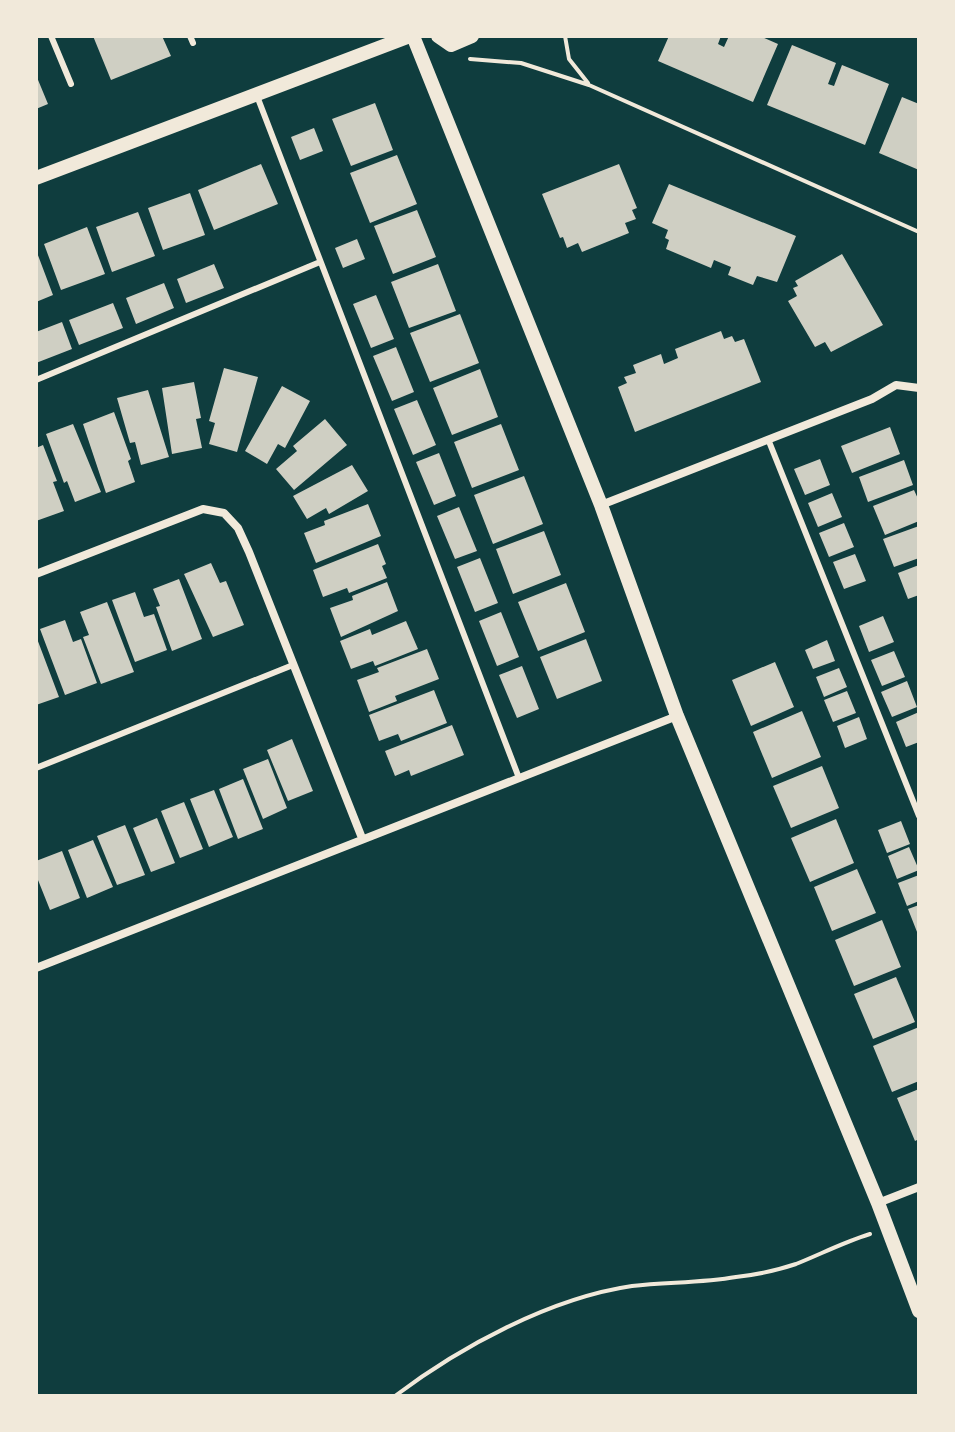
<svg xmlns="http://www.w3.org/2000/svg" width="955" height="1432" font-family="'Nunito Sans',sans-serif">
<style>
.building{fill:#cfcfc3}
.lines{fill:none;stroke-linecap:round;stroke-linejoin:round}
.path{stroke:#f1e9da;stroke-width:4}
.service{stroke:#f1e9da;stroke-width:6}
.minor{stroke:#f1e9da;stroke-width:8}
.tertiary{stroke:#f1e9da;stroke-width:14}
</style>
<rect width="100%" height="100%" fill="#0f3d3e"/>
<path class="building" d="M93,36H162L171,56L111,80Z
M669,36H721L718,44L724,47L729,36H760L778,44L753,102L658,61Z
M792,45L836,63L828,84L834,86L842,65L889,84L865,145L767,105Z
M36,75L48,104L36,109Z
M902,97L919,104V170L879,153Z
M375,103L393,150L351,166L332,119Z
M314,128L323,151L300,160L291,137Z
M397,155L417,204L370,223L350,173Z
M261,164L278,204L214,230L198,190Z
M619,164L637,208L632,210L636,219L625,223L629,233L582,252L578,243L567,248L563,237L560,238L542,194Z
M669,184L796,236L777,282L757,276L753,285L728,275L731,267L714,260L711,268L666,249L669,240L665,238L668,230L652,223Z
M190,193L205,235L163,250L148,208Z
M417,210L436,257L393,274L374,226Z
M138,212L155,256L112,272L96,227Z
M87,227L105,274L61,290L44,244Z
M357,239L365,259L343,268L335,248Z
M36,250L53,295L36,302Z
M842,254L883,325L831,352L825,342L815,347L788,301L797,296L793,288L798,286L795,281Z
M214,264L224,288L186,303L177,279Z
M438,264L456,311L409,328L391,282Z
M164,283L174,308L136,324L126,298Z
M376,295L394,339L371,348L353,304Z
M113,303L123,328L79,345L69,320Z
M460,314L479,363L430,382L410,333Z
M62,322L72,349L36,363V332Z
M721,331L724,339L732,336L735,342L744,339L761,382L635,432L618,387L627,383L624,377L636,373L633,365L661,354L664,364L678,358L675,349Z
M396,347L414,392L392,401L373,356Z
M224,368L258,377L237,452L209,444L215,423L209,421Z
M480,369L498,417L452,435L433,388Z
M194,382L201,418L196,419L202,448L172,454L162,388Z
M282,386L310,401L285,448L278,444L267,464L245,451Z
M148,390L169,457L141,465L135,442L130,443L117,398Z
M417,400L436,445L413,455L394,409Z
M114,412L131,459L128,461L135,482L106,493L83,424Z
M325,419L347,445L294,490L276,469L297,451L293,446Z
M73,424L101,492L75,502L67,481L64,483L46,434Z
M501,424L519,470L472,488L454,442Z
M890,427L900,454L852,473L841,446Z
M43,445L57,481L53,482L64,511L36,521V448Z
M439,453L456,496L434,505L416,462Z
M820,459L830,485L805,495L794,469Z
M904,460L913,485L868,502L859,477Z
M352,465L368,491L329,514L326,508L307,519L293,496Z
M524,476L543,524L493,544L474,495Z
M914,490L919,501V521L885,535L873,506Z
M832,493L842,517L818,527L808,503Z
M368,504L381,536L316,563L304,533L325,525L324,521Z
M459,507L477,551L455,559L437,516Z
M844,523L854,547L829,557L819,533Z
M919,526V558L894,567L883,539Z
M544,531L561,575L513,594L496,549Z
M378,544L386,564L382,566L387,578L349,593L347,588L323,597L313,570Z
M855,554L866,581L844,589L833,562Z
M480,558L498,603L475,612L457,567Z
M211,563L220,583L226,581L244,625L213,637L184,574Z
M919,565V595L908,599L898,573Z
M179,579L202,639L172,651L156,607L160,606L153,589Z
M387,582L398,611L341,637L330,608L353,600L352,596Z
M566,583L585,632L538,651L518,602Z
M135,592L144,617L154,614L167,650L135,662L112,600Z
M107,602L134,672L101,684L83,637L89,635L80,612Z
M501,612L519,657L497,666L479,621Z
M883,616L894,642L869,652L859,626Z
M65,620L73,642L81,639L97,683L65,695L40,629Z
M406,621L418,649L375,666L373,661L351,669L340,641L370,629L372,635Z
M36,636L59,697L36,705Z
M586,639L602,681L557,699L540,657Z
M827,640L835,661L813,669L805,650Z
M427,649L439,679L395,696L397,701L369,712L357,680L379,672L377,668Z
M894,651L905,677L882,686L871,660Z
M775,662L794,707L751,726L732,680Z
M522,666L539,709L517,718L499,675Z
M839,668L847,687L824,697L816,677Z
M907,681L917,707L892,717L881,692Z
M434,690L447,723L401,741L398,734L379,741L369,715Z
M847,691L856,713L833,722L824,700Z
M802,711L821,757L772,778L753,732Z
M919,712V742L906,747L896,722Z
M859,717L867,739L845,748L837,726Z
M452,725L464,755L411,776L409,770L395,776L385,751Z
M292,739L313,791L288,801L267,750Z
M268,759L287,808L263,819L243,769Z
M822,766L839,808L791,828L773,786Z
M243,779L263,829L238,839L219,789Z
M214,790L233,837L209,847L190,799Z
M184,802L203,849L180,858L161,811Z
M157,818L175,863L151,872L133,828Z
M836,819L854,863L810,882L791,838Z
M901,821L910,844L887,853L878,830Z
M125,825L145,875L117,885L97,836Z
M93,840L113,887L87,898L68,850Z
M909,847L919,870L897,879L888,856Z
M62,851L80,898L50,910L36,875V861Z
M857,869L876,913L832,931L814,887Z
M919,875V901L907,906L898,883Z
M919,905V937L908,909Z
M882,920L901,967L854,986L835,940Z
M896,977L915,1022L873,1039L854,994Z
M919,1027V1081L892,1092L873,1046Z
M919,1089V1139L915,1141L897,1098Z"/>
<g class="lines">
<path class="path" d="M565,36L569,59L588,83
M470,59L521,63L589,85L919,232
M395,1396C460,1347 550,1298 632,1286C667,1282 702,1283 736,1277C755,1275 778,1270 796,1264C821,1254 844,1242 870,1234"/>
<path class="service" d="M51,36L71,84
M190,36L193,43
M257,96L519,778
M36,380L320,262
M768,439L919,816
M36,768L293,665"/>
<path class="minor" d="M601,505L872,399L896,385L919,388
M36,574L203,509L224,513L238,528L249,552L362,838
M36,968L677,716
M878,1203L919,1187"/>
<path class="tertiary" d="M413,36L601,505L677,716L878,1203L919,1311
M438,36L451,45L472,36
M36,178L410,36"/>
</g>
<rect width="955" height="1432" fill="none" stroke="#f1e9da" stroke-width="76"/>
</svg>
